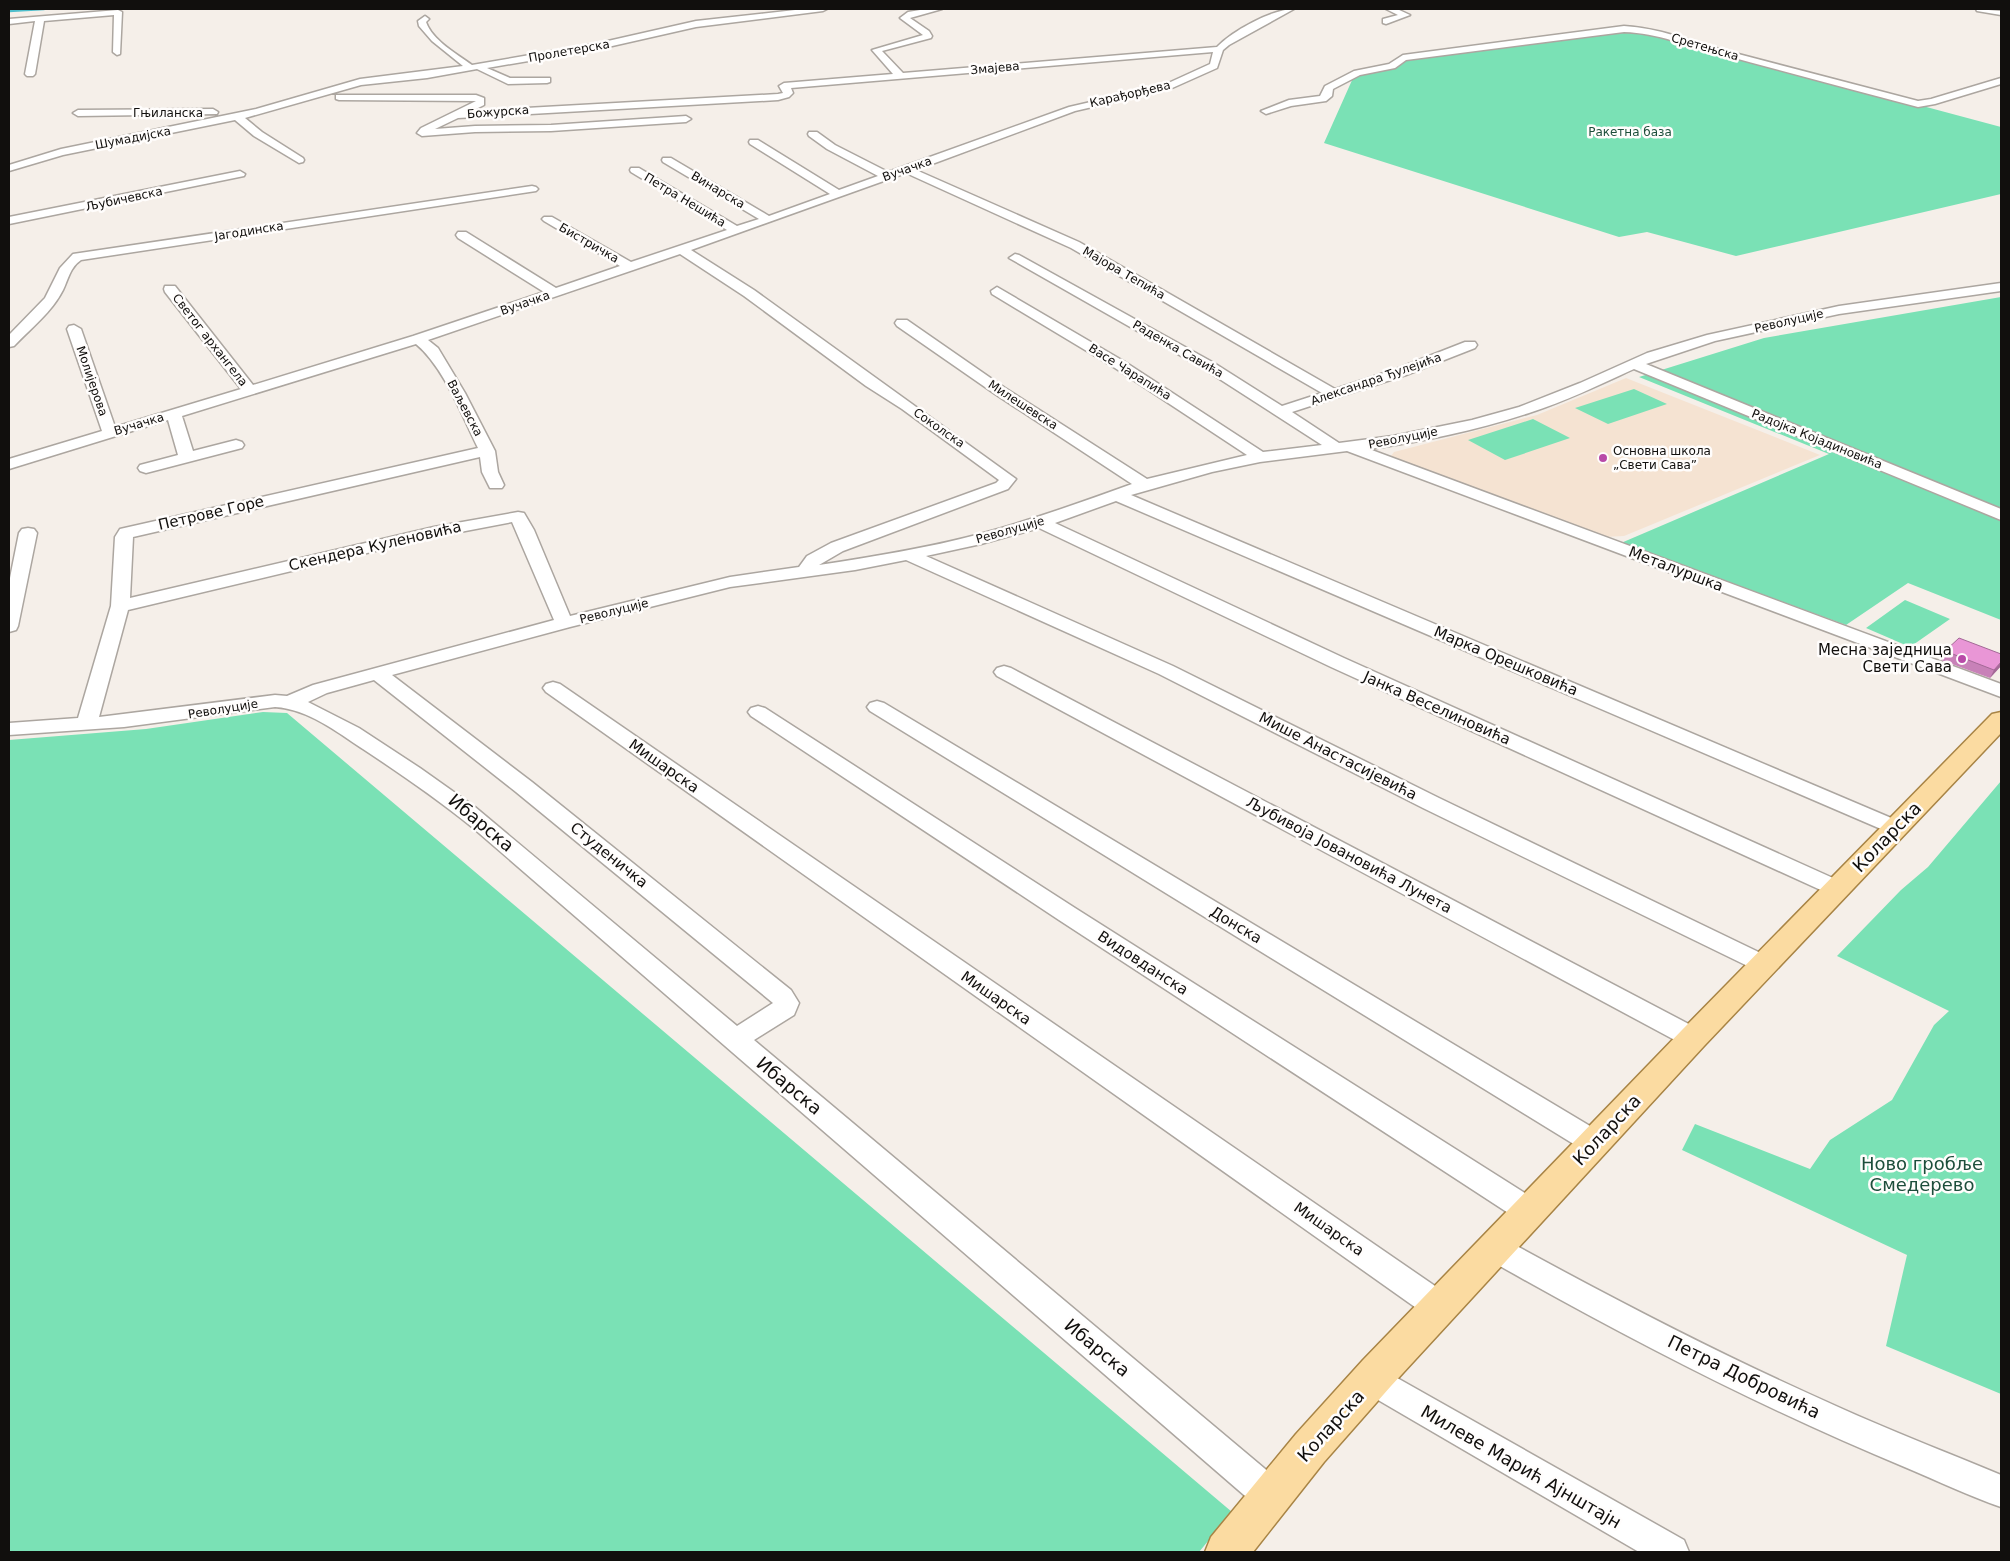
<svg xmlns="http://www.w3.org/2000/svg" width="2010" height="1561" font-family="'DejaVu Sans',sans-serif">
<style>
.education{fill:#f5e3d2}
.green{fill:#7ae1b5}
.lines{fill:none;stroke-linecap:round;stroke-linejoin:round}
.stream{stroke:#4ebecc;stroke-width:2.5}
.minor-casing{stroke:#aca6a0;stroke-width:3}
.major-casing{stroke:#a88445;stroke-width:3}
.minor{fill:#fff;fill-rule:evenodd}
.major{fill:#fbdba1;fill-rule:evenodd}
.wall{fill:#c881b8}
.shaded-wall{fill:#a36996}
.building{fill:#e996d6;stroke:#a36996}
.poi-dot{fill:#b84aa8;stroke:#fffdfc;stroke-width:2}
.labels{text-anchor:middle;stroke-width:5;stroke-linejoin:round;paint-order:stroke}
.far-street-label{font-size:12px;fill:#110f0d;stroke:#fffdfc}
.far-park-label{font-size:12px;fill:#1d4e3b;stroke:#fffdfc}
.far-poi-label{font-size:12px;fill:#110f0d;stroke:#fffdfc;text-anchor:start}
.street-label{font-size:15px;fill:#110f0d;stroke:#fffdfc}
.poi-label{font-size:15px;fill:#110f0d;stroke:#fffdfc;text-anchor:end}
.near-street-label{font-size:18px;fill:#110f0d;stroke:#fffdfc}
.near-park-label{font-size:18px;fill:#1d4e3b;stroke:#fffdfc}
</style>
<rect width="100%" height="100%" fill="#f5efe9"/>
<path class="education" d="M1626,378L1820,455L1624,536L1604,537L1393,459L1391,456L1394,452L1537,415Z"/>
<path class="green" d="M1645,28L1717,51L2001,127V194L1736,256L1647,232L1619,237L1324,143L1353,78L1406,59Z
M2001,297V620L1908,583L1846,625L1621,543L1829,454L1639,377L1764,338Z
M1634,389L1667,404L1608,424L1575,408Z
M1533,419L1570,438L1505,460L1468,440Z
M1905,600L1950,619L1910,647L1866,628Z
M263,712L287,713L1232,1512L1199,1552H9V740L146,729Z
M2001,781V1394L1886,1346L1907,1255L1682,1150L1695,1124L1810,1169L1830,1140L1892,1100L1934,1025L1949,1011L1837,956L1901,890L1928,867Z"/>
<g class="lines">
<path class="stream" d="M9,11L44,9"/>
<defs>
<path id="minor" d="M804,9H827L823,11L696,27L599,49L487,68L510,78H550V82L547,83L508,84L477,69L427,78L361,85L245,118L262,132L303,158L304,160L303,162L299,163L254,136L235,120L63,155L9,171V165L61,149L256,109L360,79L463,66L432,41L419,26L418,21L425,16L429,19L426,22C432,40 457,54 472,65L599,43L696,21Z
M926,9H942L910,18L929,31L932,36L931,38L882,51L903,73L1217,47C1232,31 1272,9 1294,9L1229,45L1223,50L1217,68L1170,89L1075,111L916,170L1079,242L1335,389L1396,369L1465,342H1475L1477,345L1475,348L1406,375L1292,412L1339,443L1393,436L1472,420L1519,407L1580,383L1647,353L1707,335L1839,306L2001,283V291L1839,314L1715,341L1646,364L2001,509V520L1634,369C1599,385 1564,402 1529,413C1477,430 1422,442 1369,449L2001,684V697L1347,451L1260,462L1212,472L1131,495L1903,823L1906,828L1903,833L1895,835L1116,501L1055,523L1344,658L1844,883L1848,889L1844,895L1836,897L1331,667L1039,528L981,544L926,556L1173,666L1439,798L1773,959L1776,965L1773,971L1764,974L1423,808L1159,674L906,560L855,570L730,587L570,627L392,675L532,782L791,990L799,1003L794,1015L754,1040L1283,1484L1288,1496L1283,1508L1271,1512L1259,1508L472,827C437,799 401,774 363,749C337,732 308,709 275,707L124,727L9,735V723L78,718L111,606L115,537L120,529L478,448C462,416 444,367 416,344L182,416L193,451L236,440L242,442L244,445L242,448L146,473L140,471L138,468L140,465L178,455L168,420L9,469V459L102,431L67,329L69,326L74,325L81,329L115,427L241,389L165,292L164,289L165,286H175L253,385L413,336L544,292L458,238L456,235L458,232H466L556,288L620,266L544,221L542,219L544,217H552L631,262L727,230L631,172L630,170L631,168H639L737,226L759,219L663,162L662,160L663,158H671L769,216L830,194L750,144L749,142L750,140H758L839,190L878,176L827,149L809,136L808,134L809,132H817L835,145L888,172L1069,107L1164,85L1210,64L1213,52L791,88L793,93L789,97L778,100L458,118L435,129L475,126L551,125L686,116L691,119L686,122L551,131L475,132L422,136L417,133L421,128L476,101L339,100L336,99V95H476L484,98V105L472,111L778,94L783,93L779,86L784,83L893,74L872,50L923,35L900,18L908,12ZM906,173L1071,248L1322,393L1282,406L1214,363L1019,255L1015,254L1009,258L1204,369L1322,445L1263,452L1125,362L997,287L991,291L992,294L1115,368L1247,455L1147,479L1005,388L907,320H897L895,323L897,326L995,394L1132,484C1082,502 1032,520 980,534C928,548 872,557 819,565L843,551L1008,489L1016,479L754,290L691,250ZM680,254L744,296L866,386L902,409L999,480L996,483L831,543L807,556L799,567L730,577L570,616L534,530L524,513L518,512L434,527L130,598L133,537L480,457L482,472L490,488H502L504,485L498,472L495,451L465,393L438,348L428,340ZM512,522L554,620L313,685L287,696L275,695L99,717L128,610L434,537ZM374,680L516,792L773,1003L737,1026L475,807L420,768L359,728L308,702L327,693Z
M1386,9H1397L1410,15L1386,24L1383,23V19L1398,15Z
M1976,9L2001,11V15L1977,11Z
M118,10L122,12L120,54L117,55L113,52L114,15L44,21L35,74L33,76H27L25,74L35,21L9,24V19Z
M1624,26C1659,28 1690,41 1723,50C1788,67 1853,84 1918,101L1931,99L2001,78V84L1935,104L1918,107C1852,90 1786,72 1720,54C1687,46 1658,33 1624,32L1406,60L1395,68L1360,75L1333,89L1332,96L1326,101L1291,106L1266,114L1261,111L1289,100L1320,96L1325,86L1354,71L1389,64L1403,55Z
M213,109L218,112L217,114L78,116L73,113L78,110Z
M240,171L245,174L244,176L9,224V217Z
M532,186L536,187L538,189L536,191L81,260C70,267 68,280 63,290C52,312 31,328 14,346L9,347V335L45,298L60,268L73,254Z
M28,528L34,529L37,533L18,626L16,630L9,632V583L19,533L22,529Z
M1004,666L1011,668L1702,1031L1706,1038L1702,1045L1693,1048L1684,1045L997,676L994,672L997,668Z
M553,682L560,684L1451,1297L1455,1307L1451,1317L1440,1320L1429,1317L546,692L543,688L546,684Z
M877,701L884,703L1605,1135L1609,1143L1605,1151L1595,1154L1585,1151L870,711L867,707L870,703Z
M758,706L765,708L1075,908L1539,1202L1543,1211L1539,1220L1529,1223L1519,1220L1059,920L751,716L748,712L751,708Z
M1494,1235L1504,1239C1613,1299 1723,1356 1836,1406C1891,1431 1946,1452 2001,1475V1507C1969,1496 1938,1481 1907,1468C1761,1408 1621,1335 1484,1257L1479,1248L1484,1239Z
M1372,1365L1383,1370L1684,1540L1689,1552H1639L1361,1390L1356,1380L1361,1370Z"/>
<path id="major" d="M2001,712V733L1704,1046L1391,1386L1324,1462L1253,1552H1205L1211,1537L1296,1434L1363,1360L1682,1030L1992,714Z"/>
</defs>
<use href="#minor" class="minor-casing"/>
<use href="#major" class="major-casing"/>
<use href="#minor" class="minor"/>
<use href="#major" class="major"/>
</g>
<path class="wall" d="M1945,651L2001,654V666L1990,678L1941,660Z"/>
<path class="shaded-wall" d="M2001,662V666L1990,678L1994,670Z"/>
<path class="building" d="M1959,638L2001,654V662L1994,670L1945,651Z"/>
<g class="poi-dot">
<circle cx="1603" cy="458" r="5"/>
<circle cx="1962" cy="659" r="5"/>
</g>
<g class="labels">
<g class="far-street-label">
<text transform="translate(1705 47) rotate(16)" y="4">Сретењска</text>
<text transform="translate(569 51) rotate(-10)" y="4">Пролетерска</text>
<text transform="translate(995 68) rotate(-5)" y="4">Змајева</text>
<text transform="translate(1130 94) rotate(-13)" y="4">Карађорђева</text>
<text transform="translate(498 112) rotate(-4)" y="4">Божурска</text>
<text x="168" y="117">Гњиланска</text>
<text transform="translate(133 138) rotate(-11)" y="4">Шумадијска</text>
<text transform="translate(907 169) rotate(-20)" y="4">Вучачка</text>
<text transform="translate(718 190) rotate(31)" y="4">Винарска</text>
<text transform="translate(124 199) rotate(-12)" y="4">Љубичевска</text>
<text transform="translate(685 200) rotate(31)" y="4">Петра Нешића</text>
<text transform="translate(249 231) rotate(-9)" y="4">Јагодинска</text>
<text transform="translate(589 243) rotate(30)" y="4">Бистричка</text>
<text transform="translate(1124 273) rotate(30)" y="4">Мајора Тепића</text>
<text transform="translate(525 303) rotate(-19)" y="4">Вучачка</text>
<text transform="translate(1789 321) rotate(-13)" y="4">Револуције</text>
<text transform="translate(210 340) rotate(52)" y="4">Светог архангела</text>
<text transform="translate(1178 349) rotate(30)" y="4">Раденка Савића</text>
<text transform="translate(1130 372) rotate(32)" y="4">Васе Чарапића</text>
<text transform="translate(1376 379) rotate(-19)" y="4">Александра Ђулејића</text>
<text transform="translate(92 381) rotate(71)" y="4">Молијерова</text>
<text transform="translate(1023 405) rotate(33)" y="4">Милешевска</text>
<text transform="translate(465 408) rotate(62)" y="4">Ваљевска</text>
<text transform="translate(139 424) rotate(-17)" y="4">Вучачка</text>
<text transform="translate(939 428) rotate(35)" y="4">Соколска</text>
<text transform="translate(1403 438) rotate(-11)" y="4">Револуције</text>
<text transform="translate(1817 439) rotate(22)" y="4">Радојка Којадиновића</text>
<text transform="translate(1010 530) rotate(-16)" y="4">Револуције</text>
<text transform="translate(614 611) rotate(-14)" y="4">Револуције</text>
<text transform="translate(223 709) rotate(-9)" y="4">Револуције</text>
</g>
<g class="far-park-label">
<text x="1630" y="136">Ракетна база</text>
</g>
<g class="far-poi-label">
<text x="1613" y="455">Основна школа<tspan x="1613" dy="14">„Свети Сава”</tspan></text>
</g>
<g class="street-label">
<text transform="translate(211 513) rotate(-13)" y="5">Петрове Горе</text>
<text transform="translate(375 546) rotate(-13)" y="5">Скендера Куленовића</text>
<text transform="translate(1676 569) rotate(21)" y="5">Металуршка</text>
<text transform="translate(1506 661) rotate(23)" y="5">Марка Орешковића</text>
<text transform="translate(1437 708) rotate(24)" y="5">Јанка Веселиновића</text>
<text transform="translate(1338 756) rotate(27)" y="5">Мише Анастасијевића</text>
<text transform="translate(664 766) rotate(35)" y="5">Мишарска</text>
<text transform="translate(609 855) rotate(39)" y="5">Студеничка</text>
<text transform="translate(1349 855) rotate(28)" y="5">Љубивоја Јовановића Лунета</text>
<text transform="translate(1236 925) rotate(31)" y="5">Донска</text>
<text transform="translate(1143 963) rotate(33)" y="5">Видовданска</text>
<text transform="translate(996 998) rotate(35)" y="5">Мишарска</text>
<text transform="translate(1329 1229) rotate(35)" y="5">Мишарска</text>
</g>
<g class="poi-label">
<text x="1952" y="655">Месна заједница<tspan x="1952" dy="17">Свети Сава</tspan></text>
</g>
<g class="near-street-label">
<text transform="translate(481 823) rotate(40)" y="6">Ибарска</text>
<text transform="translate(1887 837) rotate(-46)" y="6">Коларска</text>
<text transform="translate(789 1086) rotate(40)" y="6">Ибарска</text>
<text transform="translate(1607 1130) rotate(-47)" y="6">Коларска</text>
<text transform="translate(1097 1348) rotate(40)" y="6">Ибарска</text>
<text transform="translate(1744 1377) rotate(26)" y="6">Петра Добровића</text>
<text transform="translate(1331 1426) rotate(-48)" y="6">Коларска</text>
<text transform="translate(1521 1467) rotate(30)" y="6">Милеве Марић Ајнштајн</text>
</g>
<g class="near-park-label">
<text x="1922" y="1170">Ново гробље<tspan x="1922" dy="21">Смедерево</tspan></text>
</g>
</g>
<rect width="2010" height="1561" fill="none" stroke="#110f0d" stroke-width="20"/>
</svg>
